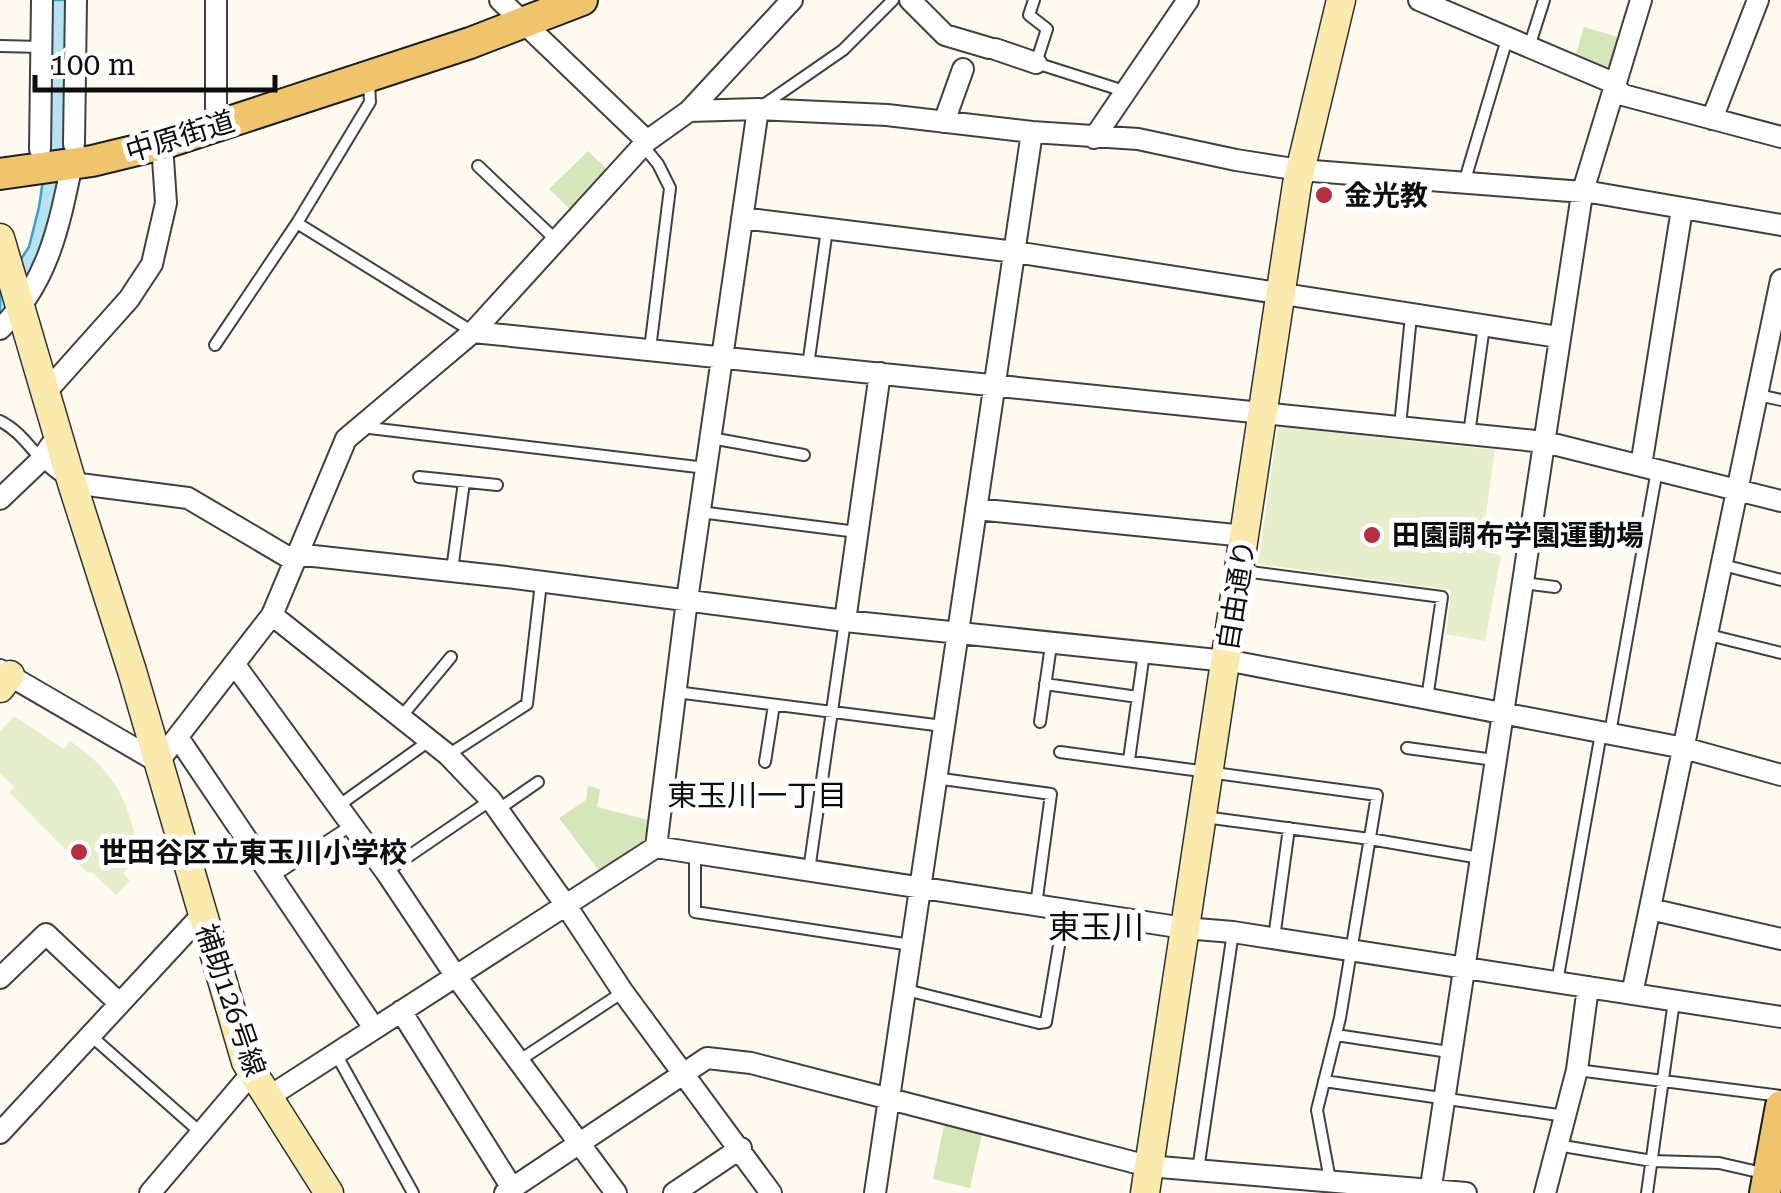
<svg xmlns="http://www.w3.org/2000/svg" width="1781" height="1193" font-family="'Roboto Serif','Noto Sans JP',serif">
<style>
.green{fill:#d6e6bb}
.pitch{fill:#e6eecc}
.water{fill:#b7e2f2;stroke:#429ec5;stroke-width:2.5}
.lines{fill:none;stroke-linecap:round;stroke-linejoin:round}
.lane-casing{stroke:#404040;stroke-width:14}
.street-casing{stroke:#404040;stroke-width:24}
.secondary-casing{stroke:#2f2f2f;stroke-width:31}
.primary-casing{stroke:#1e1e1e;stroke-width:34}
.lane{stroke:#fff;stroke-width:10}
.street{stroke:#fff;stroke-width:20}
.secondary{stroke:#faeaae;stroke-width:28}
.primary{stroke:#f0c36d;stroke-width:30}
.poi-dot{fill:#b52e41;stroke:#fff;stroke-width:4}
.labels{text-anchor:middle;stroke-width:10;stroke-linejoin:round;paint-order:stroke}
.street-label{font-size:28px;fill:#0d0d0d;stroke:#fff}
.poi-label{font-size:28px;font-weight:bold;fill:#0d0d0d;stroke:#fff;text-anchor:start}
.neighbourhood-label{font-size:30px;fill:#0d0d0d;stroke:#fff}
.quarter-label{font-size:32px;fill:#0d0d0d;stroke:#fff}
</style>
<rect width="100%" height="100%" fill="#fefaef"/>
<path class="green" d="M1584,27L1621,38L1610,77L1574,62Z
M588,151L611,173L574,213L549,189Z
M588,786L600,789L597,807L653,821L649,845L602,875L559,818L586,800Z
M946,1115L984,1125L970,1188L933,1179Z"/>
<path class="pitch" d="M1278,426L1495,450L1481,549L1501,556L1485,641L1446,634L1451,590L1258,564Z
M14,716L64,749L70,741C118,774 127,800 140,856L123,873L130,881L116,895L93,873L87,872L9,792L14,787L0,773V732Z"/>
<path class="water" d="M52,0H74L69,120L62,190L42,263L0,321V291L29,247L39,207L49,140Z"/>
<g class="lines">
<defs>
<path id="lane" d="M1034,0L1029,15L1047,29L1036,63L1124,91
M0,46L41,47
M1529,47L1544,0
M369,83L370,102L297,223L473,332
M762,106L843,50L893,0
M644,147L658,164L670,188L650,349
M478,166L556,240
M1464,183L1507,39
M215,345L297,223
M808,366L827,229
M1758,395L1781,400
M0,421C27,434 39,466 67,480
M1400,426L1411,316
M361,427L706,468
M1469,434L1484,326
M711,438L804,455
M419,477L497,485
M700,512L857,532
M1723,565L1781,580
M452,570L464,482
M1243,571L1442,597L1427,699
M1523,583L1555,587
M1709,635L1781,653
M1045,684L1138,697
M676,692L943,726
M401,717L451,657
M1040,722L1051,645
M1610,733L1657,470
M1407,748L1494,760
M1060,752L1377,795L1340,1018L1317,1110L1330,1180
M448,755L527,704L541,583
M1129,760L1144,653
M765,762L774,705
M935,778L1051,794L1036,905
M338,806L429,741
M499,809L538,782
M1204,817L1370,839L1480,858
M695,852V912L911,945
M809,870L845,621
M387,871L491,800
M272,877L352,825
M1274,938L1289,828
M1557,982L1601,733
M906,990L1039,1023L1046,1022L1065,910
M90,1035L200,1132
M1336,1035L1449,1052
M336,1054L413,1193
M520,1060L623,992
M1577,1070L1781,1096
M1324,1081L1565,1116
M1557,1145L1652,1161L1719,1163L1767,1174
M1198,1170L1233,932
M1647,1193L1674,1001"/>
<path id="street" d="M216,0V108
M500,0L647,141
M910,0L945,35L989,48
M1419,0L1609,81L1623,95L1781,137
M995,49L1036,63
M689,111L792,0
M1712,119L1758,0
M944,122L963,69
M1094,138L1188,0
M74,144L76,0
M40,149L42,0
M742,218L1015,252L1558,337
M0,329C48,284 59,226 72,164
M473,332L1545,442L1781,501
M45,393L129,299L152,264L166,203L162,144
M1641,466L1682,209
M72,483L188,498L293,560
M0,499L40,461L58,435
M976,509L1245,536
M295,554L506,577L845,621L1236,662L1684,748L1781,775
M272,615L448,755L491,800L565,904L623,992L771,1193
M845,621L880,373
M235,665L386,872L455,975L616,1193
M0,670L158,762L272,615L346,439L473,332L647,141L689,111L758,109L887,115L1032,132L1138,139L1236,160L1300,170L1596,193L1781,225
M179,739L374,1028
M656,847L687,600L758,109
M1650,909L1781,939
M0,978L46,934L119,1003
M1632,994L1781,280
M401,1011L512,1188
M267,1098L656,847L1184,928L1233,932L1781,1017
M0,1133L201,916
M150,1193L252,1073
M505,1193L707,1058L751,1063L1148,1166L1466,1193
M674,1193L741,1148
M875,1193L1032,132
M1430,1193L1582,194L1641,0
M1545,1193L1577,1070L1588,987"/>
<path id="secondary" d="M0,238L72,483L132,671L246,1062L329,1193
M0,688L10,675
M1145,1193L1297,184L1341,0"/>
<path id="primary" d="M0,174L92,161L162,144L470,43L582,0
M1765,1193L1781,1106"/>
</defs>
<use href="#lane" class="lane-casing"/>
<use href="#street" class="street-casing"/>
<use href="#secondary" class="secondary-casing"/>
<use href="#primary" class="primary-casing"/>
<use href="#lane" class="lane"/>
<use href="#street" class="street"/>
<use href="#secondary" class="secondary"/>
<use href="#primary" class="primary"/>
</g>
<g class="poi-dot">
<circle cx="1324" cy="195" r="10"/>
<circle cx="1372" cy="535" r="10"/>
<circle cx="79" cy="852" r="10"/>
</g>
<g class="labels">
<g class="street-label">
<text transform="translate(180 136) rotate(-17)" y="10">中原街道</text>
<text transform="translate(1236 595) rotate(-81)" y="10">自由通り</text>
<text transform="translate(231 1000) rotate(71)" y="10">補助126号線</text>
</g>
<g class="poi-label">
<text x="1344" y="205">金光教</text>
<text x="1392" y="545">田園調布学園運動場</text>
<text x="99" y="862">世田谷区立東玉川小学校</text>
</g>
<g class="neighbourhood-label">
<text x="757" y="806">東玉川一丁目</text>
</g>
<g class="quarter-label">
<text x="1096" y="938">東玉川</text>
</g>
</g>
<path d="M35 75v15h240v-15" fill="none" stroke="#0d0d0d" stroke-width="5"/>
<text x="50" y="75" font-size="30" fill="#0d0d0d" stroke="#ffffff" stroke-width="8" paint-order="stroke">100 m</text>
</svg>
